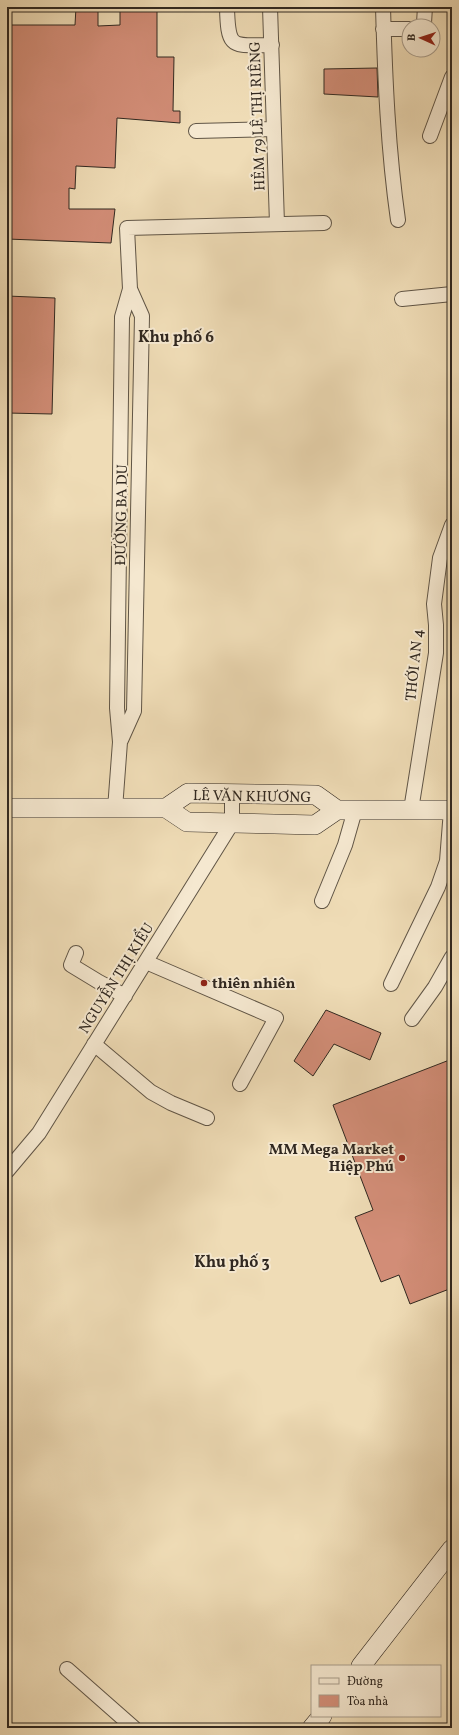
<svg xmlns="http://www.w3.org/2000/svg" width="459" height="1735" font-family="Vollkorn,serif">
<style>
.building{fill:#d28d77;stroke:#312820}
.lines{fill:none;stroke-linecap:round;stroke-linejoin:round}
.street-casing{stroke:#605546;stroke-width:16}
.secondary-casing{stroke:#312820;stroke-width:20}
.street{stroke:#f5e8d0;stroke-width:14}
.secondary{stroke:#f5e8d0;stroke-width:19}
.poi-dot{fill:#8f2418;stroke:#f5e8d0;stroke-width:1.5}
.labels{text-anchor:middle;stroke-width:4;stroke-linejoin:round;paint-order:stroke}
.street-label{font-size:15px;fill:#312820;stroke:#f5e8d0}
.poi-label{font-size:15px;font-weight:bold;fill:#312820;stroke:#f5e8d0;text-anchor:start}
.neighbourhood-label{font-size:16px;font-weight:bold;fill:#312820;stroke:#f5e8d0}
</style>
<rect width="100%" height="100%" fill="#efdcb6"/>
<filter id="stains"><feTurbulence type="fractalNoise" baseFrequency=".005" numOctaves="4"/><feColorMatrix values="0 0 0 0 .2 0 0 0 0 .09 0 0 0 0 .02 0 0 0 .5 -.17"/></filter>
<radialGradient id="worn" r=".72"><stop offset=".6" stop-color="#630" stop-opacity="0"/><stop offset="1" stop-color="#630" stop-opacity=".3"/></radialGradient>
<path class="building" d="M76,7H98V26L120,25V7H157V57H174L173,111H180V123L117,118L115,168L76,166L75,189L69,188V209H115L111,243L7,239V25H75Z
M377,68L378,97L324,94V69Z
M7,296L55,298L52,414L7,413Z
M326,1010L381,1033L370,1060L334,1044L313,1076L294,1061Z
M452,1059V1288L410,1304L399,1275L381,1282L355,1217L373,1210L333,1105Z"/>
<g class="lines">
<defs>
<path id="street" d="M227,7C228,51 232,45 272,45
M270,7L277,224
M383,7C385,78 388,150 398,220
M422,26L424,23L425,7
M383,29H409
M196,131L274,129
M430,136L452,77
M402,299L452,294
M121,740L134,711L142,316L130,289
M115,809L120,742L117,708L122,317L130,289L127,228L324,223
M411,810L436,653V625L434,604L440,558L452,525
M322,901L345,845L355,810
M76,953L71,965L99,982L125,996
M146,962L276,1018L240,1084
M391,984L438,887L447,861L451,810
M412,1019L435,987L452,957
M94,1044L151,1092L171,1103L207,1118
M7,1171L39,1133L232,823V794
M67,1669L134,1728"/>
<path id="secondary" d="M7,808H166L188,793L316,795L337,810
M166,808L187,822L315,825L337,810H452
M361,1666L452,1549
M312,1728L322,1716"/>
</defs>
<use href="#street" class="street-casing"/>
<use href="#secondary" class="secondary-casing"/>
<use href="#street" class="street"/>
<use href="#secondary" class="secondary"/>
</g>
<g class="poi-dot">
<circle cx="204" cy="983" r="4"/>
<circle cx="402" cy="1158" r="4"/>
</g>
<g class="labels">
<g class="street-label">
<text transform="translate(257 116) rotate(-92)" y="5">HẺM 79 LÊ THỊ RIÊNG</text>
<text transform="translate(121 515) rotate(-89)" y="5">ĐƯỜNG BA DU</text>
<text transform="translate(414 665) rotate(-84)" y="5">THỚI AN 4</text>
<text transform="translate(252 796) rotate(1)" y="5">LÊ VĂN KHƯƠNG</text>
<text transform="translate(116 978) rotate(-58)" y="5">NGUYỄN THỊ KIỂU</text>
</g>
<g class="poi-label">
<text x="212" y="988">thiên nhiên</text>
<text x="394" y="1154" text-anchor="end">MM Mega Market<tspan x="394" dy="17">Hiệp Phú</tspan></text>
</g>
<g class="neighbourhood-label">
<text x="176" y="342">Khu phố 6</text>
<text x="232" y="1267">Khu phố 3</text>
</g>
</g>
<rect width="459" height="1735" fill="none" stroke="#efdcb6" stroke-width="24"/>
<rect x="8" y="8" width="443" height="1719" fill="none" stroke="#312820" stroke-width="2"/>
<rect x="12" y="12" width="435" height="1711" fill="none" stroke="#312820"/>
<rect x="311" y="1665" width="130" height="52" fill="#f5e8d0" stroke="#a79b8a"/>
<rect x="319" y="1678" width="20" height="6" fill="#f5e8d0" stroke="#a79b8a"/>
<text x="347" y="1685" font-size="12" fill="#312820">Đường</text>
<rect x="319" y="1695" width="20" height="12" fill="#d28d77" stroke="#a79b8a"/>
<text x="347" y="1705" font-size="12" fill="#312820">Tòa nhà</text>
<g transform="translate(421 38) rotate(273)"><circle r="19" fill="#f5e8d0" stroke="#a79b8a"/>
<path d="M0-3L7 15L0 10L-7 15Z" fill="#8f2418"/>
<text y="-6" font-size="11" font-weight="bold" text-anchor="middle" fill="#312820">B</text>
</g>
<rect width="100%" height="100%" filter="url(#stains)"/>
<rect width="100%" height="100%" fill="url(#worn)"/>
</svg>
